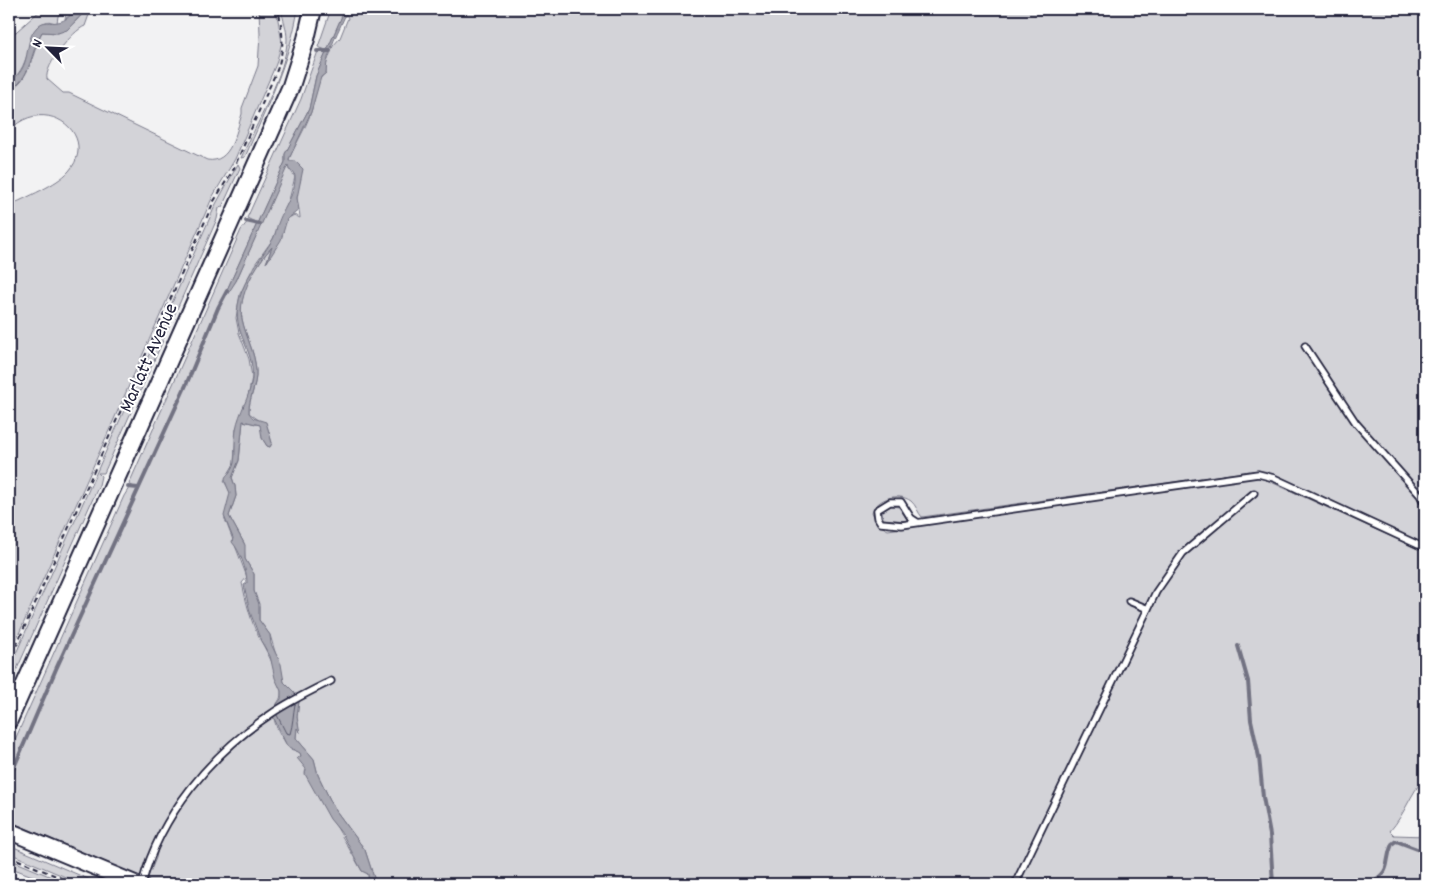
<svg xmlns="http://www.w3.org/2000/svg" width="1434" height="893" font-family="Dekko,sans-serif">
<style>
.green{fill:#d3d3d8;stroke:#7a7a8a}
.water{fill:#a8a8b2;stroke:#727282}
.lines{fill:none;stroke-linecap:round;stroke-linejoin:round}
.shore{stroke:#58586b;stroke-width:1}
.stream{stroke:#727282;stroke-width:4}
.service-casing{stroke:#22223b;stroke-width:9}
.tertiary-casing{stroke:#22223b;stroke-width:19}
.secondary-casing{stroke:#22223b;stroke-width:20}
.path{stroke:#22223b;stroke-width:2;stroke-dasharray:5 4;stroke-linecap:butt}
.service{stroke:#fff;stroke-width:5.5}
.tertiary{stroke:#fff;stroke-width:15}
.secondary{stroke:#fff;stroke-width:16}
.labels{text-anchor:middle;stroke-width:4;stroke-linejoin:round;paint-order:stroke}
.street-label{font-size:20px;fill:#22223b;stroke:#fff}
</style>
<rect width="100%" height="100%" fill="#f2f2f3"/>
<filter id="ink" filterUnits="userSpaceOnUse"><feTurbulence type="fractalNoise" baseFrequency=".02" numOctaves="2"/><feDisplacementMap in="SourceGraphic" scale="10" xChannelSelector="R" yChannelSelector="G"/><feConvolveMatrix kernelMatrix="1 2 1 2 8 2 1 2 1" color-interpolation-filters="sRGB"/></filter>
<g filter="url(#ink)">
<path class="green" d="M42,9H77L65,19L66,13L62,11L58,16L57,23C53,23 50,20 46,22C24,28 35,65 9,82V38Z
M87,9H94L90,12L85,26C73,30 44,66 47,79L63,93H69L207,160C231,164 236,132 242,114V108L258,66L260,34L259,9H276L282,42L276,64L235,159L213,196L9,656V206C26,197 57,185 69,171C100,135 45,92 9,131V91C31,79 32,52 42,32L58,33L75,22Z
M281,9H298C290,59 267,107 245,157L241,158C254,129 288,69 287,39C287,29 283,19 281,9Z
M331,9H345L316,76L309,109L285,154V162L226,292L236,281L287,165L295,177L289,200L273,239L255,264L240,294L236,318L239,333L249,359L252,377L247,402L236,430L234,464L224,481C226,485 229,488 230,493C232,502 224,510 225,519L247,577L242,583C246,601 251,624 261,641C269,656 278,672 281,690C282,699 278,701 275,707C269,719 283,740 290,749L300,752L301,756L298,757L307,769L305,772L362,871L368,874L369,884H156L149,881L148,877L156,858L158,848L152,849L141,875L138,876L9,821V753L124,496L129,488H136L129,484L241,230L248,221L255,222L247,218L301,99L318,51L326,50L318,47Z
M348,9H1425V544L1268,472L1259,470L922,517C918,513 916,505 911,501C898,492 878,498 872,512L877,524L888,530L1260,477L1425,552V777C1410,794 1405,814 1390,831L1394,835L1425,836V884H376L365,850L334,808L318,775L314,759L296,738V730L298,728L299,731L297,717L299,701L294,692L284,682L270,635L259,620V607L254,591V574L245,559L244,543L229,516L236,496L235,486L232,477L239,461L243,421L261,425L262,438L267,446L270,447L272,443L267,426L249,413C248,400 257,386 256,371C255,351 246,338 242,319C237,294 256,264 272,247L266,263L287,219L294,215L300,218C300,210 296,204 297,198C297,182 304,182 299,164L289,161V159C297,141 309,123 313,105C316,93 315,80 326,73V65L333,46L340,38L348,18L346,14Z
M238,164L240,168L222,207L219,208L217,219L104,473H98L101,476L99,485L9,687V669L216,204Z
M891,506L899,507L908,521L883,519L882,510Z
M9,845L100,884H82L9,853Z
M9,859L68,884H53L9,867Z"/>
<path class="water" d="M77,9H87L67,30L58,33L42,32C30,52 32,78 9,91V82C34,67 22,42 37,27C44,19 50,24 58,22C66,21 72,14 77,9Z
M345,9H348C340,29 326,51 326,73L321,77L311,112L289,159V161H295L303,169L297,198L299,210L287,219L281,240L267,262L272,247C257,263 237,296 242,319C246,338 255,352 256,371C257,385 248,399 249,413L253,418L266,422L272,443L270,447L267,446L262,438L260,425L243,421L239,460L232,478L235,486L236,496L229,516L245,545V559L254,574V591L259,604V620L270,635L271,644L281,664L284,682L294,692L299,701L297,717L300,733L297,728L296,738L314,759L318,775L334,808L365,850L376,884H369L368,874L362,871L343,835L330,819L305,774L306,769L297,758L301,756L300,753L287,746L271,712L281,699V691L275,678L270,656L261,641L250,612L244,585L247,583C247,570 240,551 232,542L233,538L224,516L230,493C219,470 229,481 234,463C236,452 234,440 236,429C239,412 250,397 252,379C256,346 226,331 242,291C249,272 262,257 273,239C276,234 276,227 279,221C284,207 299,189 294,172L289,170L288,165L236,281L227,295L226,292L285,162V154L309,109L316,76Z"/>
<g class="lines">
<path class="shore" d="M277,715L286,733L290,734C293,724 293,715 295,704"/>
<path class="stream" d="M317,51H330
M246,221L259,224
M128,487L138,488
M1238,646L1248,681L1251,720L1259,757L1263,797L1270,835L1273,884
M9,779L56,669L186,385L218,308L227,291
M1369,884C1394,870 1383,864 1392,844L1396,841L1425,852"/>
<defs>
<path id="service" d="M1305,346L1356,423L1420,495L1425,504
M917,522L911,518L901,502H890L877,510L878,518L881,523L902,525L1258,474L1274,478L1425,548
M1129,601L1148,609
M142,884C160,815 212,753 271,714C290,701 311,691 331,681
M1015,884L1156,592L1183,553L1254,493"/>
<path id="tertiary" d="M9,831L136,884"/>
<path id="secondary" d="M9,720L291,86L306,39L313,9"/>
</defs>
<use href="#service" class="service-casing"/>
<use href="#tertiary" class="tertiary-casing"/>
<use href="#secondary" class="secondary-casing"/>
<path class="path" d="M9,662L214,201L233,170L277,70C285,48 283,32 278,9
M9,856L75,884"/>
<use href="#service" class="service"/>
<use href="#tertiary" class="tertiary"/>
<use href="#secondary" class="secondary"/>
</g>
</g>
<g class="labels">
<g class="street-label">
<text transform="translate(147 357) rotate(-66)" y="7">Marlatt Avenue</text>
</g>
</g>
<rect width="1434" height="893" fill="none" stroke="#fff" stroke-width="30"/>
<rect x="15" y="15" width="1404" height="863" fill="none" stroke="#22223b" stroke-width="2" filter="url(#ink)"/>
<g transform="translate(48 48) rotate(294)" stroke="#ffffff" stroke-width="4" paint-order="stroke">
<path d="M0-4L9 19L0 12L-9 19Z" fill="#22223b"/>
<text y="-8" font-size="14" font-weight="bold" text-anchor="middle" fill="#22223b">N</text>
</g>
</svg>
